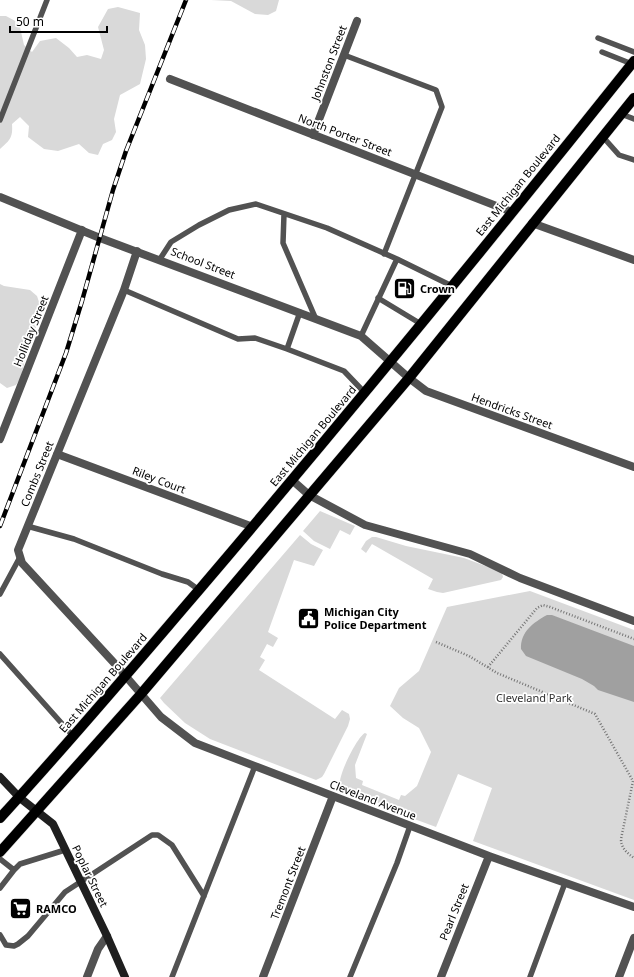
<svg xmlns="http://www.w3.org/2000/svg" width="634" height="977" font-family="'Noto Sans',sans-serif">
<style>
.green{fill:#d9d9d9}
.water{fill:#a0a0a0}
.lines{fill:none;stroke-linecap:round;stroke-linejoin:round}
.primary-casing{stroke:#dbdbdb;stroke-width:11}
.path{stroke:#747474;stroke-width:2.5;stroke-dasharray:1 2;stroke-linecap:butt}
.lane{stroke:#525252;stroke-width:5.5}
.street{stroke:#525252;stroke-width:8}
.secondary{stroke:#1f1f1f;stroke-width:8}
.primary{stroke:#000;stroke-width:10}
.rail-casing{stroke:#000;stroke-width:4.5}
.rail{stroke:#fff;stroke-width:3;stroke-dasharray:9;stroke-linecap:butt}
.labels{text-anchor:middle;stroke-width:3.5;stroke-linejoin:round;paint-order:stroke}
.street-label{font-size:11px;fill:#000;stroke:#fff}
.poi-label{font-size:11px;font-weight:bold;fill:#000;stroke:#fff;text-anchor:start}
.park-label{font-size:11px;fill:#303030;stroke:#fff}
</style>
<rect width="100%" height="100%" fill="#fff"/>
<path class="green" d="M211,0H279L276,11L268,15L255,14L231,1Z
M118,7L140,13L139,30L145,45L146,59L140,84L120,95L114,119L116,132L112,140L103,144L98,155L89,153L79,144L58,151L44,149L28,137L29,126L20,117L12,124C13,138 10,140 0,149V16H6L19,23L24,45L32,52L40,41L56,38L69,48L77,57L87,55L101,59L104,50L98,27L108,9Z
M0,284L4,286L30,290L37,296L40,305L38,324L30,337L21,377L16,385L7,388L0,383Z
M320,511L355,526L350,535L340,530L330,549L314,541L303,531Z
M300,535L311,544L323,550L314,566L294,560L268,632L278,638L273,647L267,644L260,657L265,660L259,670L335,719L342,710L349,714L350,719L348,726L324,774L322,777L316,780L210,739L185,723L164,703L160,698Z
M372,537H376L406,546L464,558L499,571L502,573L503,577L501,580L443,593L437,592L428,589L433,579L372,544L366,553L361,549L366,541Z
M530,591L634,630V900L473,841L492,788L458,774L436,827L398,813L399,810L347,792C343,790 340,787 340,783C339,774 357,737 365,733L367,734L355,765L356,778L363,781L362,785L399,800L401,795L405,796L417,786L431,752L419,728L403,718L390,706L399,688L419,671L447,607Z"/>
<path class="water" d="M547,615H552L634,646V702L598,690L594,686L582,679L526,656L521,649C520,632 534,622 547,615Z"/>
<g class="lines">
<defs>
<path id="primary" d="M0,818C68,744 133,667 199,590C347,416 492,239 634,61
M0,852L141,694L409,378L634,98"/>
</defs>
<use href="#primary" class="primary-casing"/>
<path class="path" d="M436,642L469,656L497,673L595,714L633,781L621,839C621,848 627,853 634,858
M488,667L537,608L543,605L550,607L634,639"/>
<path class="lane" d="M598,38L634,52
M602,52L632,64
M344,55L436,90L442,107L384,254
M621,114L634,119
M0,120L47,0
M603,137L619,155L634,160
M284,214L283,243L315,317
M160,259L171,242L199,225L229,210L256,204L327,228L397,259
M124,290L238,339L255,338L287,349L344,371L365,393
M378,298L421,324
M361,336L397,259L452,286
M287,349L300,312
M27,526L74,539L162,574L188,582L199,590
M0,594L20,557
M0,654L73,736
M0,859L14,870L20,864L65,850
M0,888L14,870
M0,935L6,945L14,946L18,944L28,936L65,892L152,835H158L172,845L204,896
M172,977L255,766
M350,977L397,863L410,826
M530,977L565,883"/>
<path class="street" d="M170,79L512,212
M313,135L357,21
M0,197L100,238L361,336L409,378L426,391L634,467
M532,223L634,260
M137,251L124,290L18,550L22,563L116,665L161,717L195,743L489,856L634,907
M0,439L82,230
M57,454L253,527
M292,480L309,495L365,525L470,554L520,578L634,621
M87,977L98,949L107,936
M263,977L333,796
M441,977L489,856
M619,977L634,938"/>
<path class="secondary" d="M0,777L20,798L53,824L107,936L125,977"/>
<use href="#primary" class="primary"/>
<defs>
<path id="rail" d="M0,526L66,353L82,301L113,190L126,151L186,0"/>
</defs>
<use href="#rail" class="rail-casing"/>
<use href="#rail" class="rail"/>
</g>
<defs>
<symbol id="fuel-square" viewBox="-11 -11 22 22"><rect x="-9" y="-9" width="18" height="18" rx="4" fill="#000" stroke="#fff"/><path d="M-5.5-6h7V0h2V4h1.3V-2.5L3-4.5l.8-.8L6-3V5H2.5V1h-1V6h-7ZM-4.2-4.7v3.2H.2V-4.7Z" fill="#fff"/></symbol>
<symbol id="civic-square" viewBox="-11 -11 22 22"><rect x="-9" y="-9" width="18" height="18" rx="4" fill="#000" stroke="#fff"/><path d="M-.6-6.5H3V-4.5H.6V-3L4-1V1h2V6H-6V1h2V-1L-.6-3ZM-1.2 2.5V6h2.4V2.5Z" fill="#fff"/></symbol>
<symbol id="supermarket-square" viewBox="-11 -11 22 22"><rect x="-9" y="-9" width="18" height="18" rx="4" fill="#000" stroke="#fff"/><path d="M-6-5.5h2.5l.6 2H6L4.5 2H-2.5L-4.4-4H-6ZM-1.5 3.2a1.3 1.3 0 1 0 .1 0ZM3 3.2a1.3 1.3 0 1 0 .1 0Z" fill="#fff"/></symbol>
</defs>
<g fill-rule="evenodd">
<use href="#fuel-square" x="392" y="276" width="25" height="25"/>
<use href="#civic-square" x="296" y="606" width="25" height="25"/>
<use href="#supermarket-square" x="8" y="896" width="25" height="25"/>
</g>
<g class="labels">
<g class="street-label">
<text transform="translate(329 63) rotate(-69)" y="4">Johnston Street</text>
<text transform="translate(345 135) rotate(21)" y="4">North Porter Street</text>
<text transform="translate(518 185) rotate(-51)" y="4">East Michigan Boulevard</text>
<text transform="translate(203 263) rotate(21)" y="4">School Street</text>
<text transform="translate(31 331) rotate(-68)" y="4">Holliday Street</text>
<text transform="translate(512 411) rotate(20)" y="4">Hendricks Street</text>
<text transform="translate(313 436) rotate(-50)" y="4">East Michigan Boulevard</text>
<text transform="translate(37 474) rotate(-68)" y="4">Combs Street</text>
<text transform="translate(159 480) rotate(21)" y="4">Riley Court</text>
<text transform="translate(103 683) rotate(-49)" y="4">East Michigan Boulevard</text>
<text transform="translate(373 800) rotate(21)" y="4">Cleveland Avenue</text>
<text transform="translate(90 876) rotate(64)" y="4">Poplar Street</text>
<text transform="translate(288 883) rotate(-69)" y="4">Tremont Street</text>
<text transform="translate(454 912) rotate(-68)" y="4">Pearl Street</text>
</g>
<g class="poi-label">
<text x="420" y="293">Crown</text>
<text x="324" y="616">Michigan City<tspan x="324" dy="13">Police Department</tspan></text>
<text x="36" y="913">RAMCO</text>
</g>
<g class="park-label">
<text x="534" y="702">Cleveland Park</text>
</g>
</g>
<path d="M10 26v6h97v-6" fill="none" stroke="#000000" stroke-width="2"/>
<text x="16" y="26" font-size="12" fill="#000000" stroke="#ffffff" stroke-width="3" paint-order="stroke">50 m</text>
</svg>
